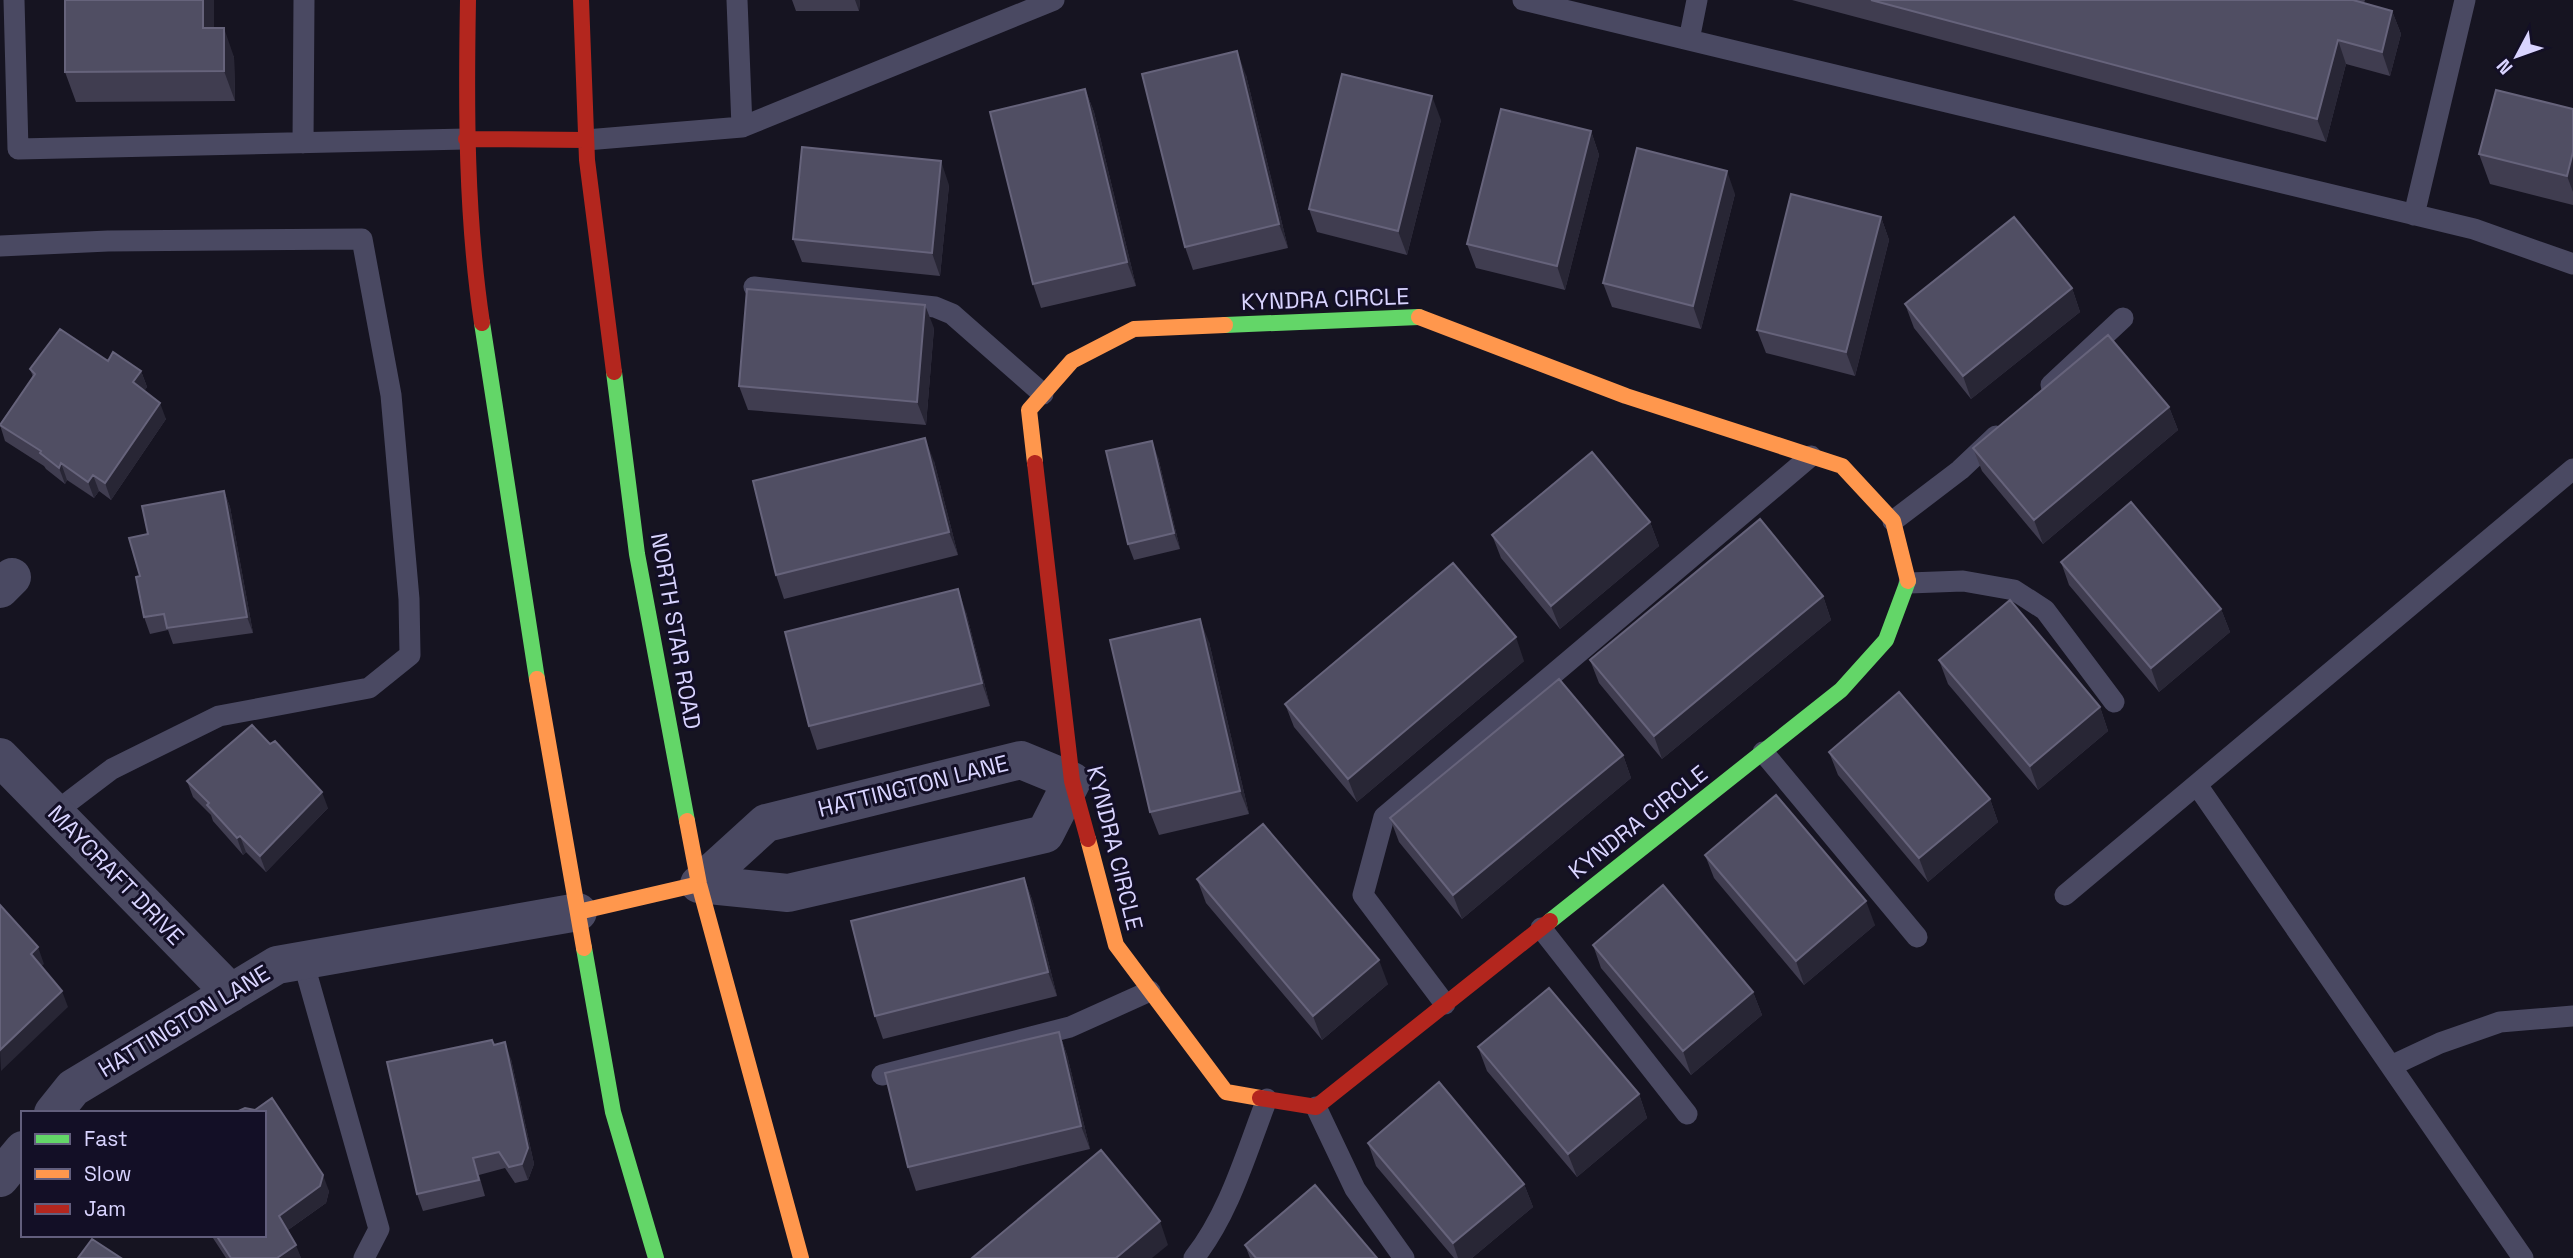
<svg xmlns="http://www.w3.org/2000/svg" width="2573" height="1258" font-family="'Space Grotesk',sans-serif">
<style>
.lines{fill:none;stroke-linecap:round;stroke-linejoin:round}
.lane{stroke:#4a4962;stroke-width:21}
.street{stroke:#4a4962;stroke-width:38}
.fast{stroke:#63d668;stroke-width:16}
.slow{stroke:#ff974d;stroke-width:16}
.jam{stroke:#b3261e;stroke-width:16}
.wall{fill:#403d50}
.shaded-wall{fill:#282635}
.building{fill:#504e63;stroke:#66637b;stroke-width:2}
.labels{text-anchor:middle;stroke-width:6;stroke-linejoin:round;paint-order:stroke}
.street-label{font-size:23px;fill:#d9d4ff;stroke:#130f26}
</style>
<rect width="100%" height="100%" fill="#161421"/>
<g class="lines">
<path class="lane" d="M14,0L18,149L466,139
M737,0L742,127
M1523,0L2474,229L2573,264
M1689,40L1697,0
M586,140L742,127L1054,0
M303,143L304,0
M2414,215L2465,0
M0,246L108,241L362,239L391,395L409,599L410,655L369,688L219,716L112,769L54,813
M754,287L935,307L952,314L1043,394
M2051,385L2123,318
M1893,521L1960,470L1996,436
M1909,583L1963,581L2014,590L2045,610L2114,702
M1763,752L1917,937
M2197,785L2523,1258
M2065,895L2573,469
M1541,928L1687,1114
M303,961L379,1229L364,1258
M1445,1004L1363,895L1384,817L1811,456
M2393,1065L2440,1043L2500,1022L2573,1016
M882,1075L1070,1027L1150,991
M1316,1107L1355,1189L1404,1258
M1194,1258C1230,1212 1246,1153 1267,1099"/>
<path class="street" d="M0,589L12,577
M0,757L231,993
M1021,760L1072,781L1045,834L788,893L699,884L766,823Z
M53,1113L73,1088L277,965L578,912
M0,1178L23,1150"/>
<path class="fast" d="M482,323L537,679
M1225,325L1419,317
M614,372L637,554L687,821
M1550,921L1841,690L1886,640L1908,581
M584,948L613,1112L656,1258"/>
<path class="slow" d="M1419,317L1626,396L1842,466L1893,521L1908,581
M1035,463L1029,410L1072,361L1134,329L1225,325
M537,679L584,948
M687,821L699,884L801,1258
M1088,839L1116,945L1226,1092L1260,1098
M578,912L699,884"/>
<path class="jam" d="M468,0C466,108 466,216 482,323
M581,0L587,160L614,372
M466,139L586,140
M1035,463L1072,781L1088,839
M1260,1098L1316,1107L1550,921"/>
</g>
<path class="wall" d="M65,0H214V28L234,57L235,101L76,102L65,72Z
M792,0H860L859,11H796Z
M1792,0H2365L2364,3L2392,11L2401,34L2390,76L2346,64L2326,142Z
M1246,75L1288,248L1193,270L1185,247Z
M1085,89L1094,112L1136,286L1041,308L1033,284Z
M2573,109V205L2490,184L2479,154Z
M1441,120L1407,255L1317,232L1309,209Z
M1591,131L1599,155L1565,290L1476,268L1467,244Z
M949,185L940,276L802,262L793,239Z
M1735,194L1701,329L1612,307L1603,283Z
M1881,217L1889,240L1855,376L1766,353L1757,330Z
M2072,288L2080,312L1971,399L1914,328L1905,304Z
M934,328L926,425L748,410L739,386Z
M108,361L141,371L147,387L144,391L166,419L111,500L99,491L94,498L67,480L65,484L46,469L44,466L5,441L0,425V424L33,377L30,369Z
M2169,407L2178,430L2043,544L1982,471L1973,448Z
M1158,457L1180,549L1134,560L1128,544Z
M934,461L958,555L784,599L776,575Z
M224,491L230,507L253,633L173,644L168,630L150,634L144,617L140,576L148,534Z
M1650,522L1659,546L1560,629L1501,558L1492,535Z
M2061,562L2221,609L2230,632L2159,692L2069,585Z
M1823,596L1831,620L1662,759L1599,683L1590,660Z
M966,612L990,706L817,750L809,726Z
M1209,642L1249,814L1159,835L1150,812Z
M1939,660L2100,707L2108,731L2038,790L1948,684Z
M1524,661L1357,802L1294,727L1285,704Z
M1829,752L1990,799L1998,822L1928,882L1838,775Z
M1623,755L1631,778L1462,919L1399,842L1390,818Z
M187,781L328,808L266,872L246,852L243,855L213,821L211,815L193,797Z
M1705,855L1875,925L1804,985L1714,878Z
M1024,878L1033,902L1057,996L883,1039L875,1016Z
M1197,879L1388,984L1322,1040L1206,903Z
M1593,945L1753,992L1762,1015L1691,1075L1601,968Z
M1059,1032L1067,1055L1090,1149L916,1191L908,1167Z
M494,1045L511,1059L534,1164L528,1180L515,1183L505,1168L479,1175L485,1196L423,1211L417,1194Z
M1478,1047L1639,1094L1647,1118L1577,1177L1487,1071Z
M255,1110L329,1191L326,1203L288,1230L301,1258H226L211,1235H264Z
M1368,1143L1524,1184L1533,1207L1472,1258H1454L1376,1166Z
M1245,1245L1377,1258H1250Z"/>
<path class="shaded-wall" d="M203,0H214V58L203,28Z
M855,0H860L859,11Z
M2392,11L2401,34L2390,76L2382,52Z
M224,28L234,57L235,101L224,71Z
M2338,40L2346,64L2326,142L2317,119Z
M1237,51L1246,75L1288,248L1279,224Z
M1085,89L1094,112L1136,286L1127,262Z
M1432,96L1441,120L1407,255L1398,231Z
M1591,131L1599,155L1565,290L1557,266Z
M2573,152V192L2567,176Z
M941,161L949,185L940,276L932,253Z
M1727,171L1735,194L1701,329L1693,306Z
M1881,217L1889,240L1855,376L1846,352Z
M2072,288L2080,312L1971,399L1963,376Z
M925,305L934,328L926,425L917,402Z
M141,371L147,387L139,399L133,382Z
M160,403L166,419L111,500L105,483Z
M2169,407L2178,430L2043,544L2034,520Z
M925,438L934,461L958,555L949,532Z
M1152,441L1158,457L1180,549L1174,533Z
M61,463L67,480L65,484L59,468Z
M93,475L99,491L94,498L88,482Z
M224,491L230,507L253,633L247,617Z
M1650,522L1659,546L1560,629L1551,606Z
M958,589L966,612L990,706L982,683Z
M1823,596L1831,620L1662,759L1654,736Z
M2221,609L2230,632L2159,692L2151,668Z
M1200,619L1209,642L1249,814L1240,791Z
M1516,637L1524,661L1357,802L1348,779Z
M2100,707L2108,731L2038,790L2030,766Z
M1623,755L1631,778L1462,919L1453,895Z
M322,792L328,808L266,872L260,856Z
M1990,799L1998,822L1928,882L1919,858Z
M240,836L246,852L243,855L237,838Z
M1024,878L1033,902L1057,996L1048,972Z
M1866,901L1875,925L1804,985L1796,961Z
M38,947L44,964L37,970L31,954Z
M1379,960L1388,984L1322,1040L1313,1016Z
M62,991L68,1007L1,1071L0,1050Z
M1753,992L1762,1015L1691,1075L1683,1051Z
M1059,1032L1067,1055L1090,1149L1081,1126Z
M505,1042L511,1059L534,1164L528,1180L522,1164Z
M1639,1094L1647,1118L1577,1177L1568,1154Z
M323,1175L329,1191L326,1203L285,1232L279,1216Z
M1524,1184L1533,1207L1472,1258H1458L1453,1243Z
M1160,1221L1168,1245L1152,1258H1116Z
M296,1245L301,1258H277Z"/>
<path class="building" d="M65,0H203V28H224V71L65,72Z
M1871,0H2353L2392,11L2382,52L2338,40L2317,119Z
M1237,51L1279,224L1185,247L1142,74Z
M1342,74L1432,96L1398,231L1309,209Z
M1085,89L1127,262L1033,284L990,112Z
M2496,90L2573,109V152L2567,176L2479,154Z
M1501,109L1591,131L1557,266L1467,244Z
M802,147L941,161L932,253L793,239Z
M1637,148L1727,171L1693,306L1603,283Z
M1791,194L1881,217L1846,352L1757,330Z
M2014,217L2072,288L1963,376L1905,304Z
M747,289L925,305L917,402L739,386Z
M60,329L108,361L113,352L141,371L133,382L160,403L105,483L93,475L88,482L61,463L59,468L40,453L41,451L0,425L35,374L30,369Z
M2108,335L2169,407L2034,520L1973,448Z
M925,438L949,532L776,575L753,481Z
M1152,441L1174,533L1128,544L1106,451Z
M1592,452L1650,522L1551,606L1492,535Z
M224,491L247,617L167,628L164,614L144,617L136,577L140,576L129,538L148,534L142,506Z
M2131,502L2221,609L2151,668L2061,562Z
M1760,519L1823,596L1654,736L1590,660Z
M1453,563L1516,637L1348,779L1285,704Z
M958,589L982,683L809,726L785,632Z
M2010,600L2100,707L2030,766L1939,660Z
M1200,619L1240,791L1150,812L1110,640Z
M1559,679L1623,755L1453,895L1390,818Z
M1899,692L1990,799L1919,858L1829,752Z
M252,725L270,744L275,741L322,792L260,856L240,836L237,838L207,805L209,803L187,781Z
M1776,795L1866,901L1796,961L1705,855Z
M1263,824L1379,960L1313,1016L1197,879Z
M1024,878L1048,972L875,1016L851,921Z
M1663,885L1753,992L1683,1051L1593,945Z
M0,905L38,947L31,954L62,991L0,1050Z
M1549,988L1639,1094L1568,1154L1478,1047Z
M1059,1032L1081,1126L908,1167L885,1073Z
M492,1040L494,1045L505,1042L528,1148L522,1164L509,1167L499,1152L473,1158L479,1180L417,1194L387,1062Z
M1439,1082L1524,1184L1453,1243L1368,1143Z
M272,1098L323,1175L320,1186L279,1216L296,1245L277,1258H231L216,1235H264V1113H234L245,1108L255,1110Z
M1101,1150L1160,1221L1116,1258H972Z
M1315,1185L1377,1258H1256L1245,1245Z
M92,1239L121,1258H78Z"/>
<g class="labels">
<g class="street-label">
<text transform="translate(1325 299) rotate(-2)" y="8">KYNDRA CIRCLE</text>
<text transform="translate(676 631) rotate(80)" y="8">NORTH STAR ROAD</text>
<text transform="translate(913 786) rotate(-14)" y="8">HATTINGTON LANE</text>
<text transform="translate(1638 822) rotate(-38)" y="8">KYNDRA CIRCLE</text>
<text transform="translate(1115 848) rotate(76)" y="8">KYNDRA CIRCLE</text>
<text transform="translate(116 875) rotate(46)" y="8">MAYCRAFT DRIVE</text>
<text transform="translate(184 1021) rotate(-31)" y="8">HATTINGTON LANE</text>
</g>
</g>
<rect x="21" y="1111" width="245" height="126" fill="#130f26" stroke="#625e7d" stroke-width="2"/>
<rect x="35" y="1134" width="35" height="10" fill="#63d668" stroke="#625e7d" stroke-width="2"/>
<text x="84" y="1146" font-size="21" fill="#d9d4ff">Fast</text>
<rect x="35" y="1169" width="35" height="10" fill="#ff974d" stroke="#625e7d" stroke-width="2"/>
<text x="84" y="1181" font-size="21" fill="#d9d4ff">Slow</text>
<rect x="35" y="1204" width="35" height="10" fill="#b3261e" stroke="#625e7d" stroke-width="2"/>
<text x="84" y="1216" font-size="21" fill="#d9d4ff">Jam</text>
<g transform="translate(2517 56) rotate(229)" stroke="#130f26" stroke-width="5" paint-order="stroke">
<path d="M0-5L12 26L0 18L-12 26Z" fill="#d9d4ff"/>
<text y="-10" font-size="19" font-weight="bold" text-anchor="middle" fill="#d9d4ff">N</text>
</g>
</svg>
